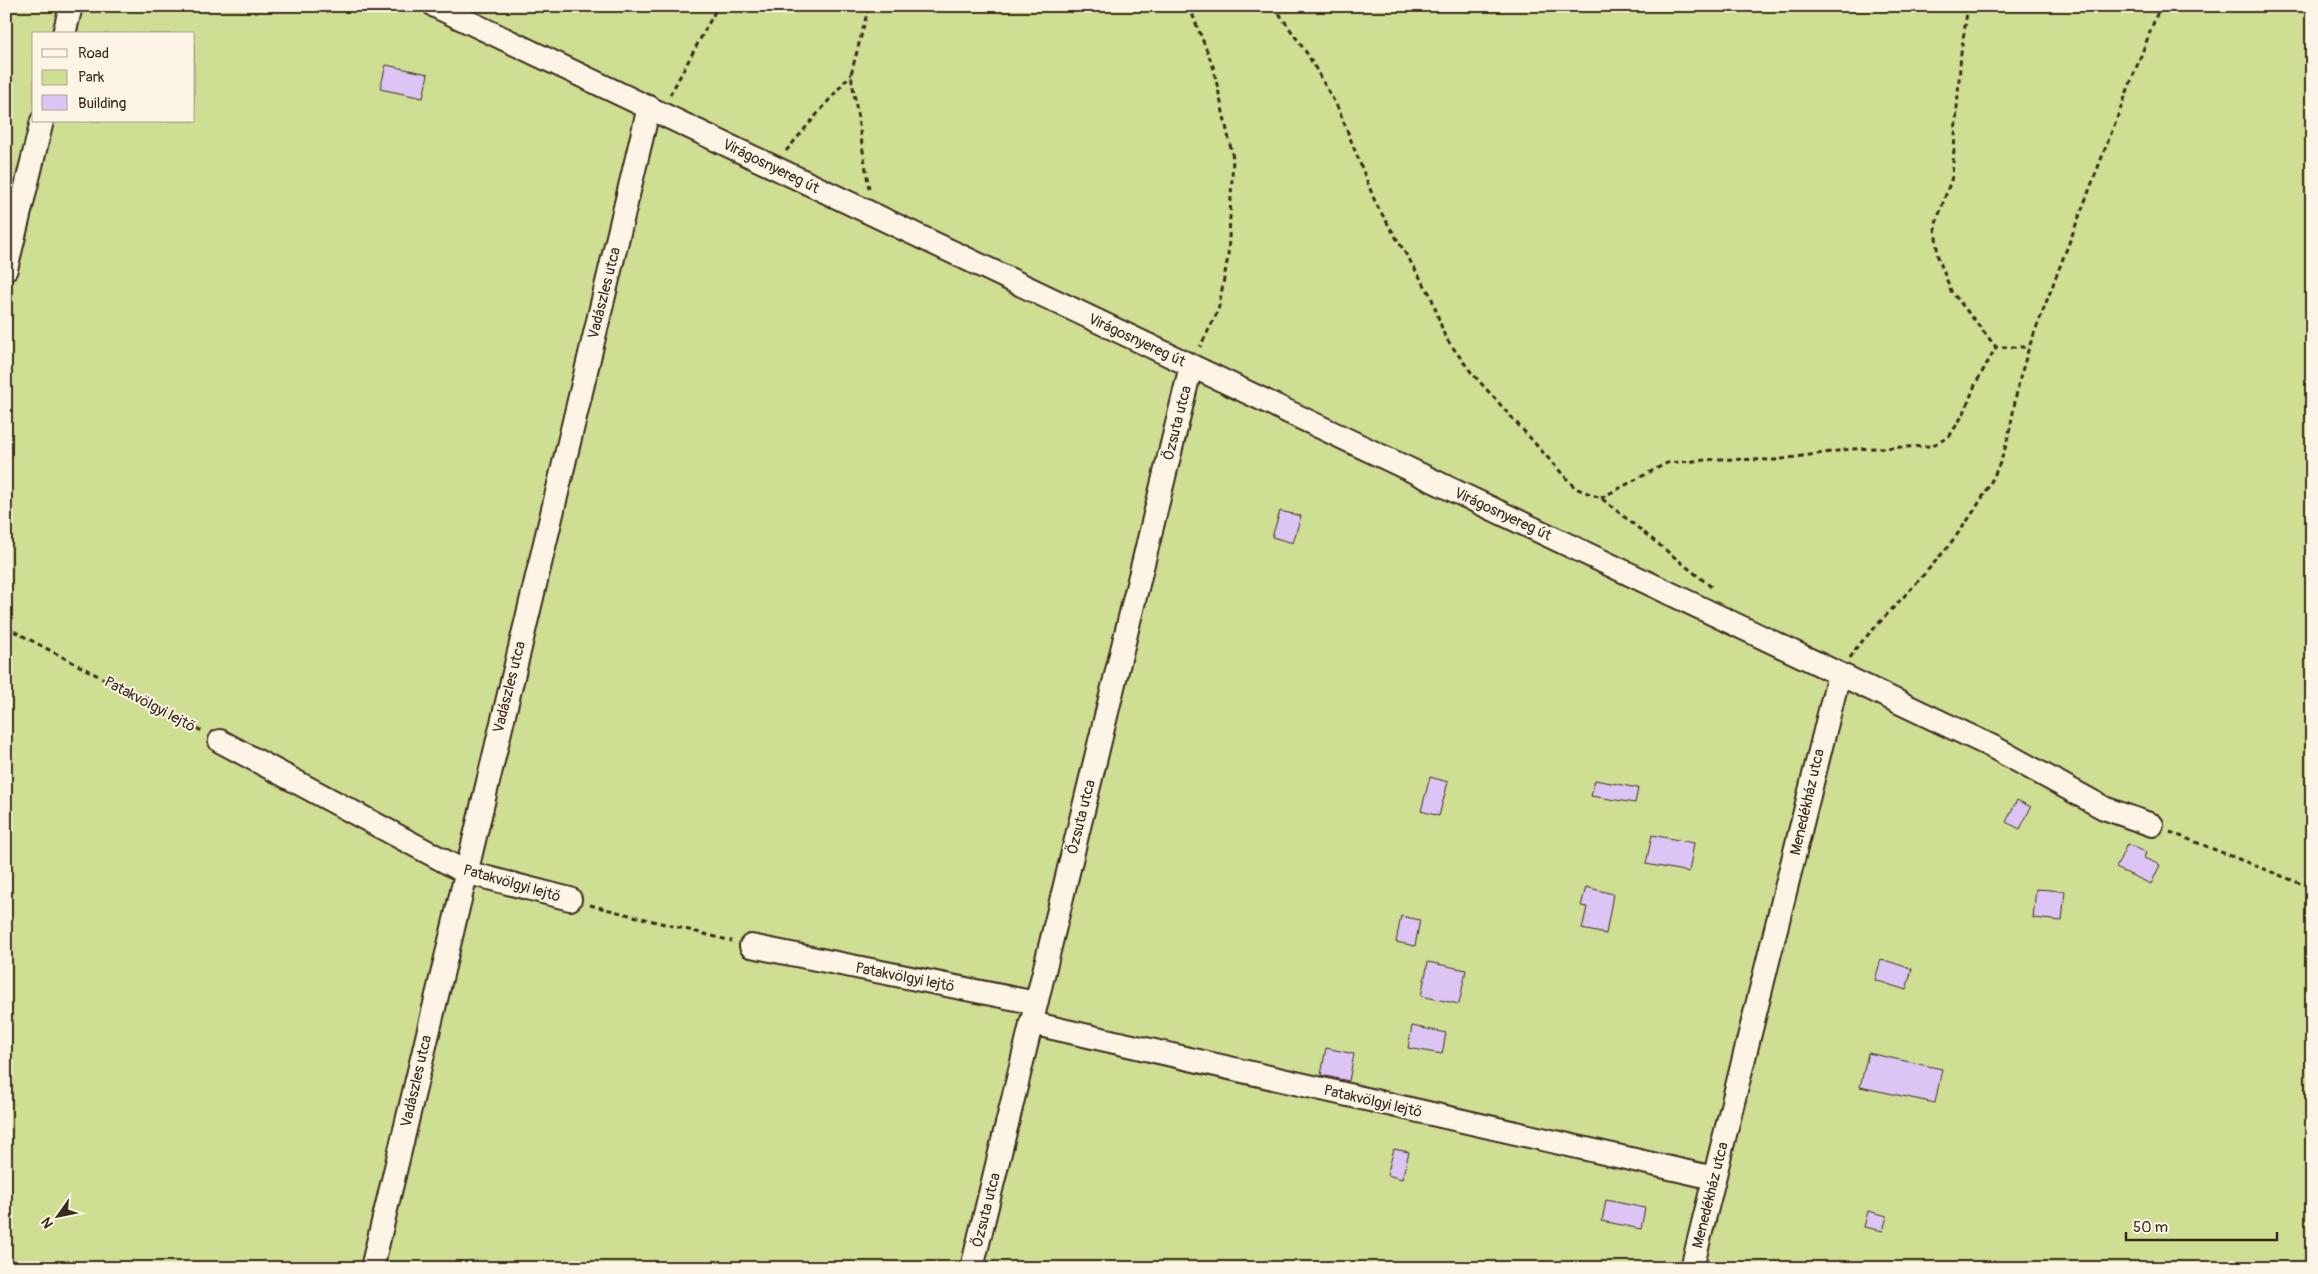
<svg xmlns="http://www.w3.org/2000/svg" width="2318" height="1274" font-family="Pangolin,sans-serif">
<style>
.green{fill:#cede92;stroke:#848458;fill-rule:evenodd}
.building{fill:#dcc5f5;stroke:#3b2a1e}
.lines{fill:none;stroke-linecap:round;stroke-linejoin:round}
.street-casing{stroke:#3b2a1e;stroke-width:26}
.path{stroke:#3b2a1e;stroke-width:3;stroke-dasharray:5 4;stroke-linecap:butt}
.street{stroke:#fcf5e5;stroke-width:22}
.labels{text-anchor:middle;stroke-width:4;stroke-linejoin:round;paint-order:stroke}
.street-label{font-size:15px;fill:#3b2a1e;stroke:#fcf5e5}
</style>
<rect width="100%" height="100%" fill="#fcf5e5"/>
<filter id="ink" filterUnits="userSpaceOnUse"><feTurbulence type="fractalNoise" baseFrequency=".02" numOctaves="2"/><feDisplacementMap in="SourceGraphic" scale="10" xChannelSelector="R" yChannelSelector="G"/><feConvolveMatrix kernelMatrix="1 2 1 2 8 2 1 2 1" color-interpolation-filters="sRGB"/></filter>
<g filter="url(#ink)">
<path class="green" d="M6,6H2312V1268H6ZM34,34H194V121H34Z"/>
<path class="building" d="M386,65L428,74L423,98L380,89Z
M1280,511L1301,516L1293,543L1272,537Z
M1430,777L1448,782L1439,816L1421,811Z
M1595,780L1638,788L1635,803L1591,796Z
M2017,800L2031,807L2020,829L2006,822Z
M1652,835L1694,843L1689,872L1646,864Z
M2127,844L2146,852L2144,858L2160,865L2151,884L2116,868Z
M1586,887L1613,894L1606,934L1582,929L1587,907L1581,906Z
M2036,889L2065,891L2062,921L2033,918Z
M1401,916L1420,920L1415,946L1396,942Z
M1881,959L1912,969L1906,990L1875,980Z
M1428,962L1466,970L1459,1004L1421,996Z
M1412,1026L1446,1033L1442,1054L1408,1048Z
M1326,1048L1354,1054L1349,1081L1321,1075Z
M1868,1053L1942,1069L1935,1103L1860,1087Z
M1394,1149L1409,1152L1402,1179L1387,1175Z
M1606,1200L1645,1208L1641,1229L1602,1221Z
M1868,1211L1887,1216L1883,1231L1864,1227Z"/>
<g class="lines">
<defs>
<path id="street" d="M435,6L1993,747L2104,808L2152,825
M64,34L71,6
M6,269L42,121
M220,741L465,872L570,899
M751,946L1036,1003
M1031,1023L1714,1178
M372,1268L649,107
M972,1268L1191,366
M1692,1268L1839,674"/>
</defs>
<use href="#street" class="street-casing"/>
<path class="path" d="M1189,6L1213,66L1233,158L1228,257L1218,311L1200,347
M1274,6L1308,55L1339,110L1376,204L1431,296L1445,337L1471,372L1575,488L1601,498L1714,589
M1968,6L1961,53L1952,177L1935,226L1938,257L1951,291L1996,347H2029
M670,95L718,6
M786,151L851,74
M869,189L851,74L869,6
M1601,498L1667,463L1719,459L1775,460L1851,449L1931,446L1949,437L1964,413L1975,385L1996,347
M6,627L202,731
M1850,658L1857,647C1908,590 1968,536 1999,465C2009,442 2012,416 2017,391C2020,376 2025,362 2029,347L2160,6
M2170,832L2312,888
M590,905L732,941"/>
<use href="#street" class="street"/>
</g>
</g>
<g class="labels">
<g class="street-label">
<text transform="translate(771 166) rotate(26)" y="5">Virágosnyereg út</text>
<text transform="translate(604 293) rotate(-76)" y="5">Vadászles utca</text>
<text transform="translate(1137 340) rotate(25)" y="5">Virágosnyereg út</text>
<text transform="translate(1177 423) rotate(-76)" y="5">Őzsuta utca</text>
<text transform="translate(1503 514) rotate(25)" y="5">Virágosnyereg út</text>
<text transform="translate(509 687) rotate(-76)" y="5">Vadászles utca</text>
<text transform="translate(150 704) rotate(28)" y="5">Patakvölgyi lejtő</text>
<text transform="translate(1807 802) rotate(-77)" y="5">Menedékház utca</text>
<text transform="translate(1081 817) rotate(-76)" y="5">Őzsuta utca</text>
<text transform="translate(512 883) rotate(16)" y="5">Patakvölgyi lejtő</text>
<text transform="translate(905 977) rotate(11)" y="5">Patakvölgyi lejtő</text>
<text transform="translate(416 1081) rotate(-77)" y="5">Vadászles utca</text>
<text transform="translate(1373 1101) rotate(13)" y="5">Patakvölgyi lejtő</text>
<text transform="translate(1710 1195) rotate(-76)" y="5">Menedékház utca</text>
<text transform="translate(986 1210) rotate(-76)" y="5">Őzsuta utca</text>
</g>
</g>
<rect width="2318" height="1274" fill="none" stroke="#fcf5e5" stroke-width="25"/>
<rect x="12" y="12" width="2293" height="1249" fill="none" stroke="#3b2a1e" stroke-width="2" filter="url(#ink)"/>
<rect x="32" y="32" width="162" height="90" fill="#fcf5e5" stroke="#afa495"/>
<rect x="42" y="49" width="25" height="8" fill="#fcf5e5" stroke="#afa495"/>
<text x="78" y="58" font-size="15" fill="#3b2a1e">Road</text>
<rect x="42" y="70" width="25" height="15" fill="#cede92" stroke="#afa495"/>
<text x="78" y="82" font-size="15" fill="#3b2a1e">Park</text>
<rect x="42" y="95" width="25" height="15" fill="#dcc5f5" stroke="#afa495"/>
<text x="78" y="108" font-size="15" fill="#3b2a1e">Building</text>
<g transform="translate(58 1216) rotate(237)" stroke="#fcf5e5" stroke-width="4" paint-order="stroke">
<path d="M0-4L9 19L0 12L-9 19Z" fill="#3b2a1e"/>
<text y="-8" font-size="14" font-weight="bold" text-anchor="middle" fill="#3b2a1e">N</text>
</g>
<path d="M2126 1232v8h151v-8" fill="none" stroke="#3b2a1e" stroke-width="2.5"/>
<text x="2133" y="1232" font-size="15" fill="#3b2a1e" stroke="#fcf5e5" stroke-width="4" paint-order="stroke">50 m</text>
</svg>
